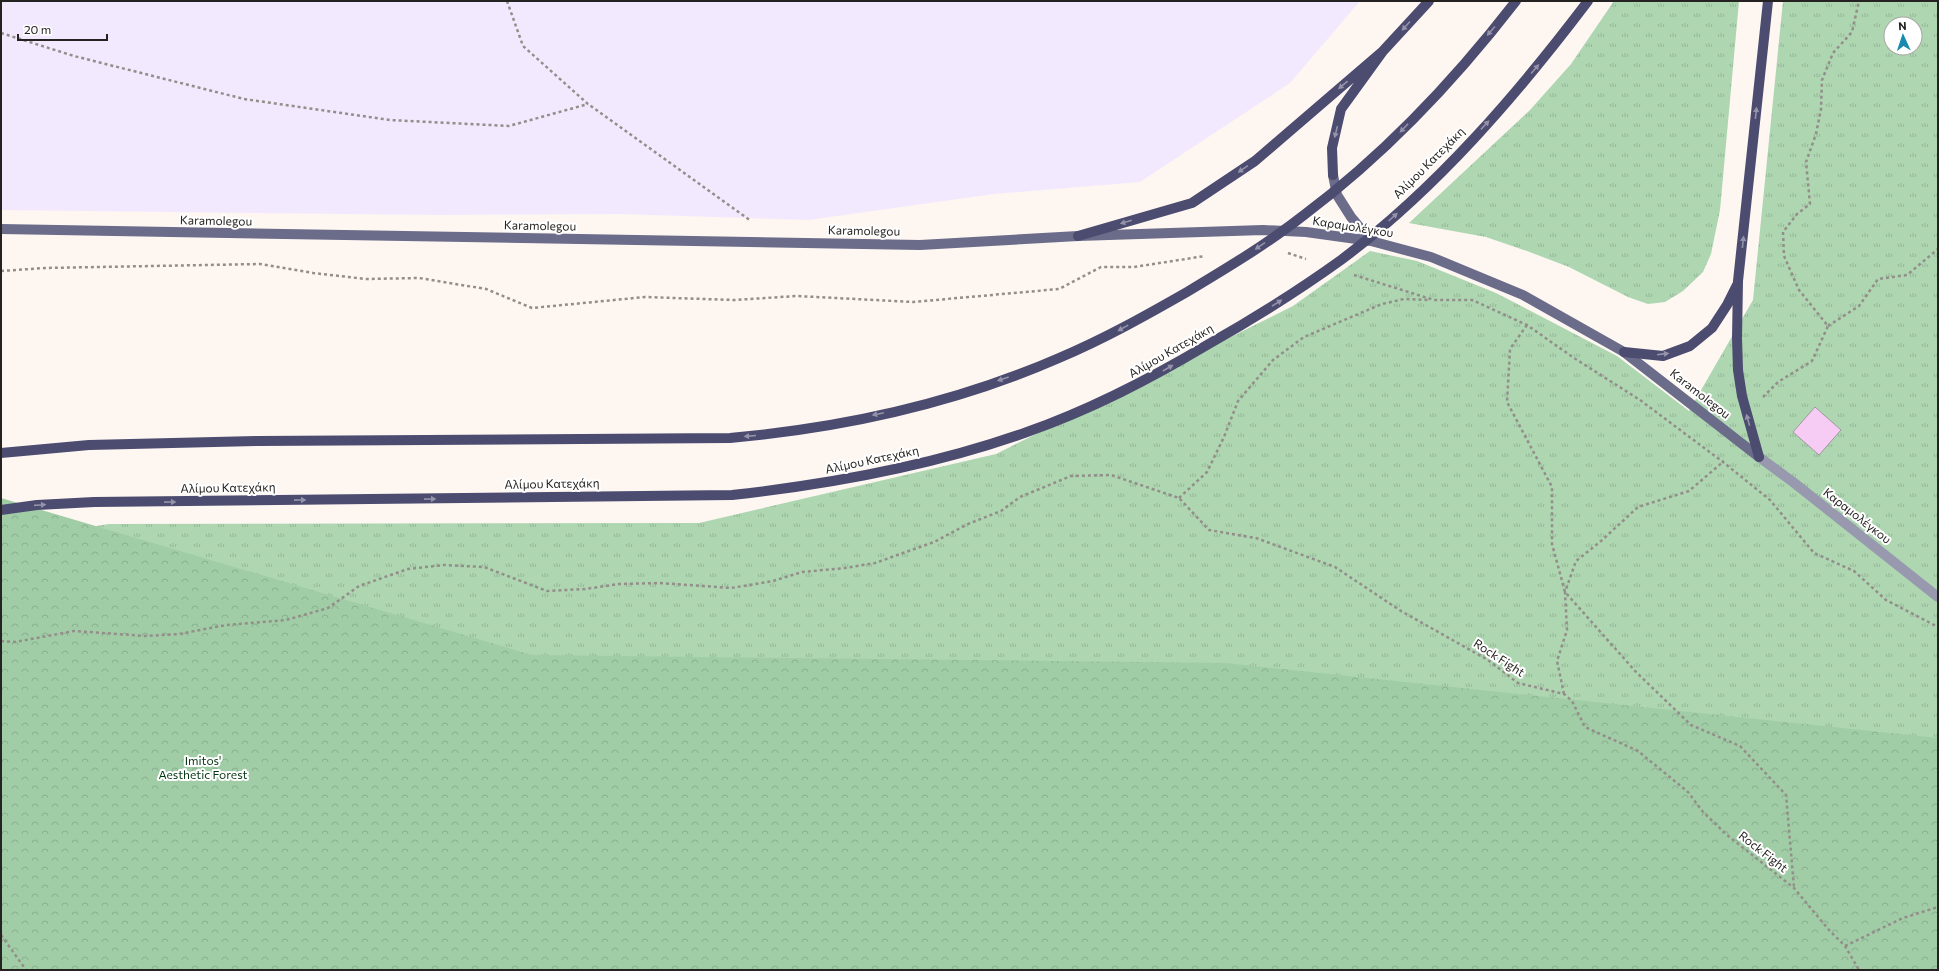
<svg xmlns="http://www.w3.org/2000/svg" width="1939" height="971" font-family="Commissioner,sans-serif">
<style>
.education{fill:#f3e9fe}
.grass{fill:url(#grass-tufts);fill-rule:evenodd}
.forest{fill:url(#forest-crowns)}
.building{fill:#f7ccf4;stroke:#a09aa0}
.lines{fill:none;stroke-linecap:round;stroke-linejoin:round}
.path{stroke:#938e8a;stroke-width:2.5;stroke-dasharray:3 3;stroke-linecap:butt}
.tertiary{stroke:#9898ae;stroke-width:10}
.secondary{stroke:#6b6b8a;stroke-width:10}
.primary{stroke:#4c4b70;stroke-width:10}
.oneway{fill:#9493a9}
.labels{text-anchor:middle;stroke-width:4;stroke-linejoin:round;paint-order:stroke}
.street-label{font-size:12px;fill:#252321;stroke:#fff}
.park-label{font-size:12px;fill:#043612;stroke:#fff}
</style>
<defs>
<pattern id="grass-tufts" width="24" height="20" patternUnits="userSpaceOnUse"><rect width="24" height="20" fill="#add6b1"/><path d="M3 7l-1-3M5 7V3M7 7l1-3M15 17l-1-3M17 17v-4M19 17l1-3" fill="none" stroke="#95b798"/></pattern>
<pattern id="forest-crowns" width="20" height="18" patternUnits="userSpaceOnUse"><rect width="20" height="18" fill="#a1cda6"/><path d="M2 6a3 3 0 1 1 6 0M12 15a3 3 0 1 1 6 0" fill="none" stroke="#8ab08f"/></pattern>
</defs>
<rect width="100%" height="100%" fill="#fdf6f1"/>
<path class="education" d="M1,1H1360L1290,83L1140,182L994,194L808,220L620,214L440,215L1,210Z"/>
<path class="grass" d="M1614,1H1739L1720,210L1711,254L1703,272L1683,291L1665,302L1648,304L1628,297L1569,267L1527,251L1486,237L1409,223L1530,110L1571,64Z
M1783,1H1938V970H1V541L109,524L699,523L996,454L1293,306L1370,251L1417,261L1496,293L1617,356L1689,411L1753,300ZM1891,24H1915V48H1891Z"/>
<path class="forest" d="M1,498L532,655L1225,663L1938,738V970H1Z"/>
<path class="building" d="M1815,407L1841,430L1819,455L1793,432Z"/>
<g class="lines">
<path class="path" d="M507,1L523,46L588,104L751,221
M1,33L74,56L244,99L390,120L509,126L588,104
M1288,253L1306,259
M1,271L45,268L260,264L313,273L366,279L419,278L486,289L532,308L645,297L734,300L797,296L913,302L1059,289L1101,267H1134L1205,256
M1354,275L1434,300H1472L1527,325L1574,358L1640,400L1723,462L1770,500L1814,553L1854,571L1886,600L1938,627
M1527,325L1510,349L1507,402L1552,487V544L1565,592L1636,672L1691,725L1740,746L1786,795L1794,887
M1828,326L1859,306L1878,279L1907,275L1938,249
M1763,397L1778,382L1812,361L1828,326L1799,290L1784,256L1783,232L1797,214L1810,204L1806,162L1816,134L1821,109L1822,80L1833,53L1852,32L1859,1
M1179,498L1207,472L1224,437L1238,401L1273,360L1304,337L1382,304L1404,299L1430,300
M1,641L15,642L74,631L146,636L179,634L226,625L286,620L328,608L359,586L408,569L444,565L484,567L547,591L585,589L619,584L660,583L731,588L773,581L802,572L845,568L875,563L934,542L968,524L1001,511L1020,497L1071,476L1111,475L1179,498L1209,530L1256,538L1335,567L1401,611L1488,660L1518,683L1564,694L1572,701L1585,727L1638,751L1688,792L1703,812L1727,835L1794,888L1829,930L1845,946L1859,970
M1564,694L1557,661L1567,630L1565,592L1576,561L1601,541L1638,507L1689,491L1724,461
M1,935L26,970
M1845,946L1903,918L1938,907"/>
<path class="tertiary" d="M1759,457L1793,482L1938,597"/>
<path class="secondary" d="M1333,175L1337,195L1351,217L1371,241
M1,229L920,245L1078,236L1263,230L1306,232L1371,241L1431,257L1523,295L1624,352L1759,457"/>
<path class="primary" d="M1333,175L1332,148L1341,109L1383,51L1429,1
M1078,236L1192,203L1255,161L1383,51
M1624,352L1663,356L1690,346L1712,328L1727,305L1737,285
M1,453L89,445L257,441L730,438C842,428 956,403 1059,358C1104,339 1145,316 1187,292C1227,268 1267,244 1304,215C1384,155 1455,80 1516,1
M1759,457L1742,396L1738,370L1737,338L1738,281L1768,1
M1,510L37,505L94,502L732,495C832,484 932,466 1027,432C1092,409 1148,380 1207,345C1253,319 1298,291 1341,260C1436,189 1516,96 1588,1"/>
</g>
<defs><path id="oneway-solid" d="M-6-.8H1V-3.2L6.5 0L1 3.2V.8H-6Z"/></defs>
<g class="oneway">
<use href="#oneway-solid" transform="translate(1406 26) rotate(132)"/>
<use href="#oneway-solid" transform="translate(1491 31) rotate(131)"/>
<use href="#oneway-solid" transform="translate(1535 69) rotate(-50)"/>
<use href="#oneway-solid" transform="translate(1343 85) rotate(140)"/>
<use href="#oneway-solid" transform="translate(1756 113) rotate(-84)"/>
<use href="#oneway-solid" transform="translate(1485 125) rotate(-47)"/>
<use href="#oneway-solid" transform="translate(1404 128) rotate(134)"/>
<use href="#oneway-solid" transform="translate(1336 132) rotate(104)"/>
<use href="#oneway-solid" transform="translate(1243 169) rotate(146)"/>
<use href="#oneway-solid" transform="translate(1393 217) rotate(-42)"/>
<use href="#oneway-solid" transform="translate(1126 222) rotate(164)"/>
<use href="#oneway-solid" transform="translate(1743 242) rotate(-84)"/>
<use href="#oneway-solid" transform="translate(1260 246) rotate(146)"/>
<use href="#oneway-solid" transform="translate(1277 303) rotate(-32)"/>
<use href="#oneway-solid" transform="translate(1123 328) rotate(151)"/>
<use href="#oneway-solid" transform="translate(1663 354) rotate(-7)"/>
<use href="#oneway-solid" transform="translate(1168 368) rotate(-30)"/>
<use href="#oneway-solid" transform="translate(1003 379) rotate(161)"/>
<use href="#oneway-solid" transform="translate(878 414) rotate(168)"/>
<use href="#oneway-solid" transform="translate(1748 420) rotate(-106)"/>
<use href="#oneway-solid" transform="translate(750 436) rotate(175)"/>
<use href="#oneway-solid" transform="translate(430 499) rotate(-1)"/>
<use href="#oneway-solid" transform="translate(300 500) rotate(-1)"/>
<use href="#oneway-solid" transform="translate(170 502) rotate(-1)"/>
<use href="#oneway-solid" transform="translate(40 505) rotate(-4)"/>
</g>
<g class="labels">
<g class="street-label">
<text transform="translate(1429 163) rotate(-45)" y="4">Αλίμου Κατεχάκη</text>
<text transform="translate(216 221) rotate(1)" y="4">Karamolegou</text>
<text transform="translate(540 226) rotate(1)" y="4">Karamolegou</text>
<text transform="translate(1353 227) rotate(9)" y="4">Καραμολέγκου</text>
<text transform="translate(864 231) rotate(1)" y="4">Karamolegou</text>
<text transform="translate(1171 351) rotate(-30)" y="4">Αλίμου Κατεχάκη</text>
<text transform="translate(1700 394) rotate(38)" y="4">Karamolegou</text>
<text transform="translate(872 460) rotate(-12)" y="4">Αλίμου Κατεχάκη</text>
<text transform="translate(552 484) rotate(-1)" y="4">Αλίμου Κατεχάκη</text>
<text transform="translate(228 488) rotate(-1)" y="4">Αλίμου Κατεχάκη</text>
<text transform="translate(1857 516) rotate(38)" y="4">Καραμολέγκου</text>
<text transform="translate(1499 658) rotate(33)" y="4">Rock Fight</text>
<text transform="translate(1763 852) rotate(38)" y="4">Rock Fight</text>
</g>
<g class="park-label">
<text x="203" y="765">Imitos'<tspan x="203" dy="14">Aesthetic Forest</tspan></text>
</g>
</g>
<rect width="1939" height="971" fill="none" stroke="#252321" stroke-width="4"/>
<g transform="translate(1903 36) rotate(357)"><circle r="19" fill="#ffffff" stroke="#a8a7a6"/>
<path d="M0-3L7 15L0 10L-7 15Z" fill="#188aaf"/>
<text y="-6" font-size="11" font-weight="bold" text-anchor="middle" fill="#252321">N</text>
</g>
<path d="M18 34v6h89v-6" fill="none" stroke="#252321" stroke-width="2"/>
<text x="24" y="34" font-size="12" fill="#252321" stroke="#ffffff" stroke-width="3" paint-order="stroke">20 m</text>
</svg>
